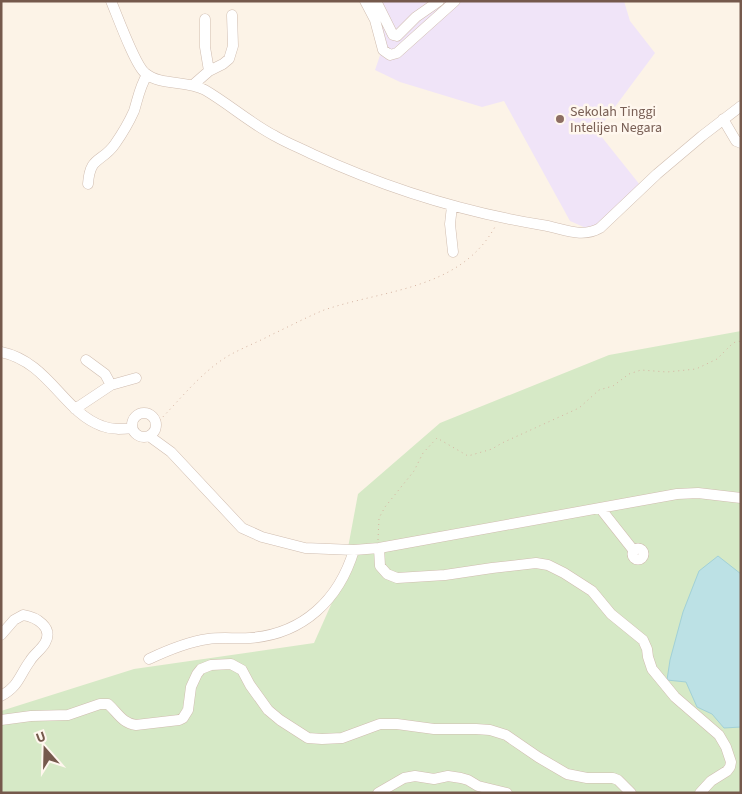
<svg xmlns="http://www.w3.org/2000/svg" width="742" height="794" font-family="'Source Sans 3',sans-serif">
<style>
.education{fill:#f0e4f8}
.green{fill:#d6e9c6}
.water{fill:#bce1e5;stroke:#a2d1d7}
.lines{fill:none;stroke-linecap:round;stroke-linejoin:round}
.minor-casing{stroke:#d0bdb0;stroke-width:11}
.path{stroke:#d6b4a2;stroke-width:1;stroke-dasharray:1 4;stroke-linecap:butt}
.minor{stroke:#fff;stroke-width:10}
.education-dot{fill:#8d6e63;stroke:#fff7ee;stroke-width:2}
.labels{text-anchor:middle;stroke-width:5;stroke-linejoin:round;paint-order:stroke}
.education-label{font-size:14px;fill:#785e54;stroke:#fff7ee;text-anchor:start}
</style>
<rect width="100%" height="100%" fill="#fcf3e7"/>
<path class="education" d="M368,1H624L630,21L655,53L597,131L644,190L603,225L586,228L570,221L504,101L482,107L400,82L375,70L385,41L381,24Z"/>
<path class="green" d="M741,331V793H1V711L134,669L314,643L342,580L358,494L440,423L609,355Z"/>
<path class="water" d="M718,556L741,574V727L724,728L712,714L697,707L686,682L667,680L670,660L677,634L683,612L699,571Z"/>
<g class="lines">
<defs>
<path id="minor" d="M111,1C117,15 135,65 145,73C160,86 187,80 205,90C229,104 250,123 275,136C287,143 300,148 312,154C386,188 462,212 542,225C562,228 581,239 600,228L657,174L702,136L741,106
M365,1L375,20L383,50L390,55L397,53L455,1
M376,1L393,35L397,36L416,17L439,1
M205,19V47L209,71
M193,85L209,71L223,64L229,59L233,46L232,15
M723,119L736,141L741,143
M88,184C90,155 102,163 115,144C122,134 129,122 134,111C138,98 140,86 147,75
M452,206L450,224L453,252
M1,352C49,362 63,412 102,426C112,430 122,429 132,428
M111,385L136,378
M75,409L111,385L105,374L86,360
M132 425a12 12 0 1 1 24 0a12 12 0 1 1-24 0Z
M149,436L171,452L242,528L262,537L305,548L354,550L379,548L677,494L698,493L741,498
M600,508L634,551
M379,548L380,566L387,574L397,578L445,575L492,568L536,563L548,565L564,573L592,591L611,614L643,640L647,649L648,657L652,669L675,697L719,735L726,747L731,762L730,767L727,771L711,781L700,793
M632.5 554a5.5 5.5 0 1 1 11 0a5.5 5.5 0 1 1-11 0Z
M1,635L14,620L23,615C36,617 54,627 45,643C41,650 34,654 30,661C19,676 19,686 1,696
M149,659C168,650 187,642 208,639C222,637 236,639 250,638C303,634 339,600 354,550
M1,720L31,716L68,715L100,704H108C118,713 122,723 136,725L179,720L183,718L188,710L191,687L197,674L201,669L211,665L231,664L242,670L250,685L268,710L280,720L308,738L322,739L342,738L380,724H397L434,729H476L490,730L506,735L538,757L567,774L587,778H613L618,780L631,793
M378,793L404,778L415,776L434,779L448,776L461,778L468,780L478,786L507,793"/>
</defs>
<use href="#minor" class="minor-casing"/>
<path class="path" d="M156,424C179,401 200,373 228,356C242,348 258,342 273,334C290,326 307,317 324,310C386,289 461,290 496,225
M378,540L379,518L385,507L414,471L423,453L437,438L468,456L492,449L502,443L579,408L599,390L613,386L629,374L641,370L667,372L696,369L717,359L733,343L738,341L741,342"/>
<use href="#minor" class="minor"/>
</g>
<circle class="education-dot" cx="560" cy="119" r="5"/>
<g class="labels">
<g class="education-label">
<text x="570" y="116">Sekolah Tinggi<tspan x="570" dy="16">Intelijen Negara</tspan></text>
</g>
</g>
<rect width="742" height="794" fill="none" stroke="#75594c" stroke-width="5"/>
<g transform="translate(45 749) rotate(340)" stroke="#fff7ee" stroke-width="4" paint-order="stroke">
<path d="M0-4L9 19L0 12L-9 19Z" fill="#75594c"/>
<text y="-8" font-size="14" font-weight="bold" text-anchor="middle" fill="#75594c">U</text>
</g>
</svg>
